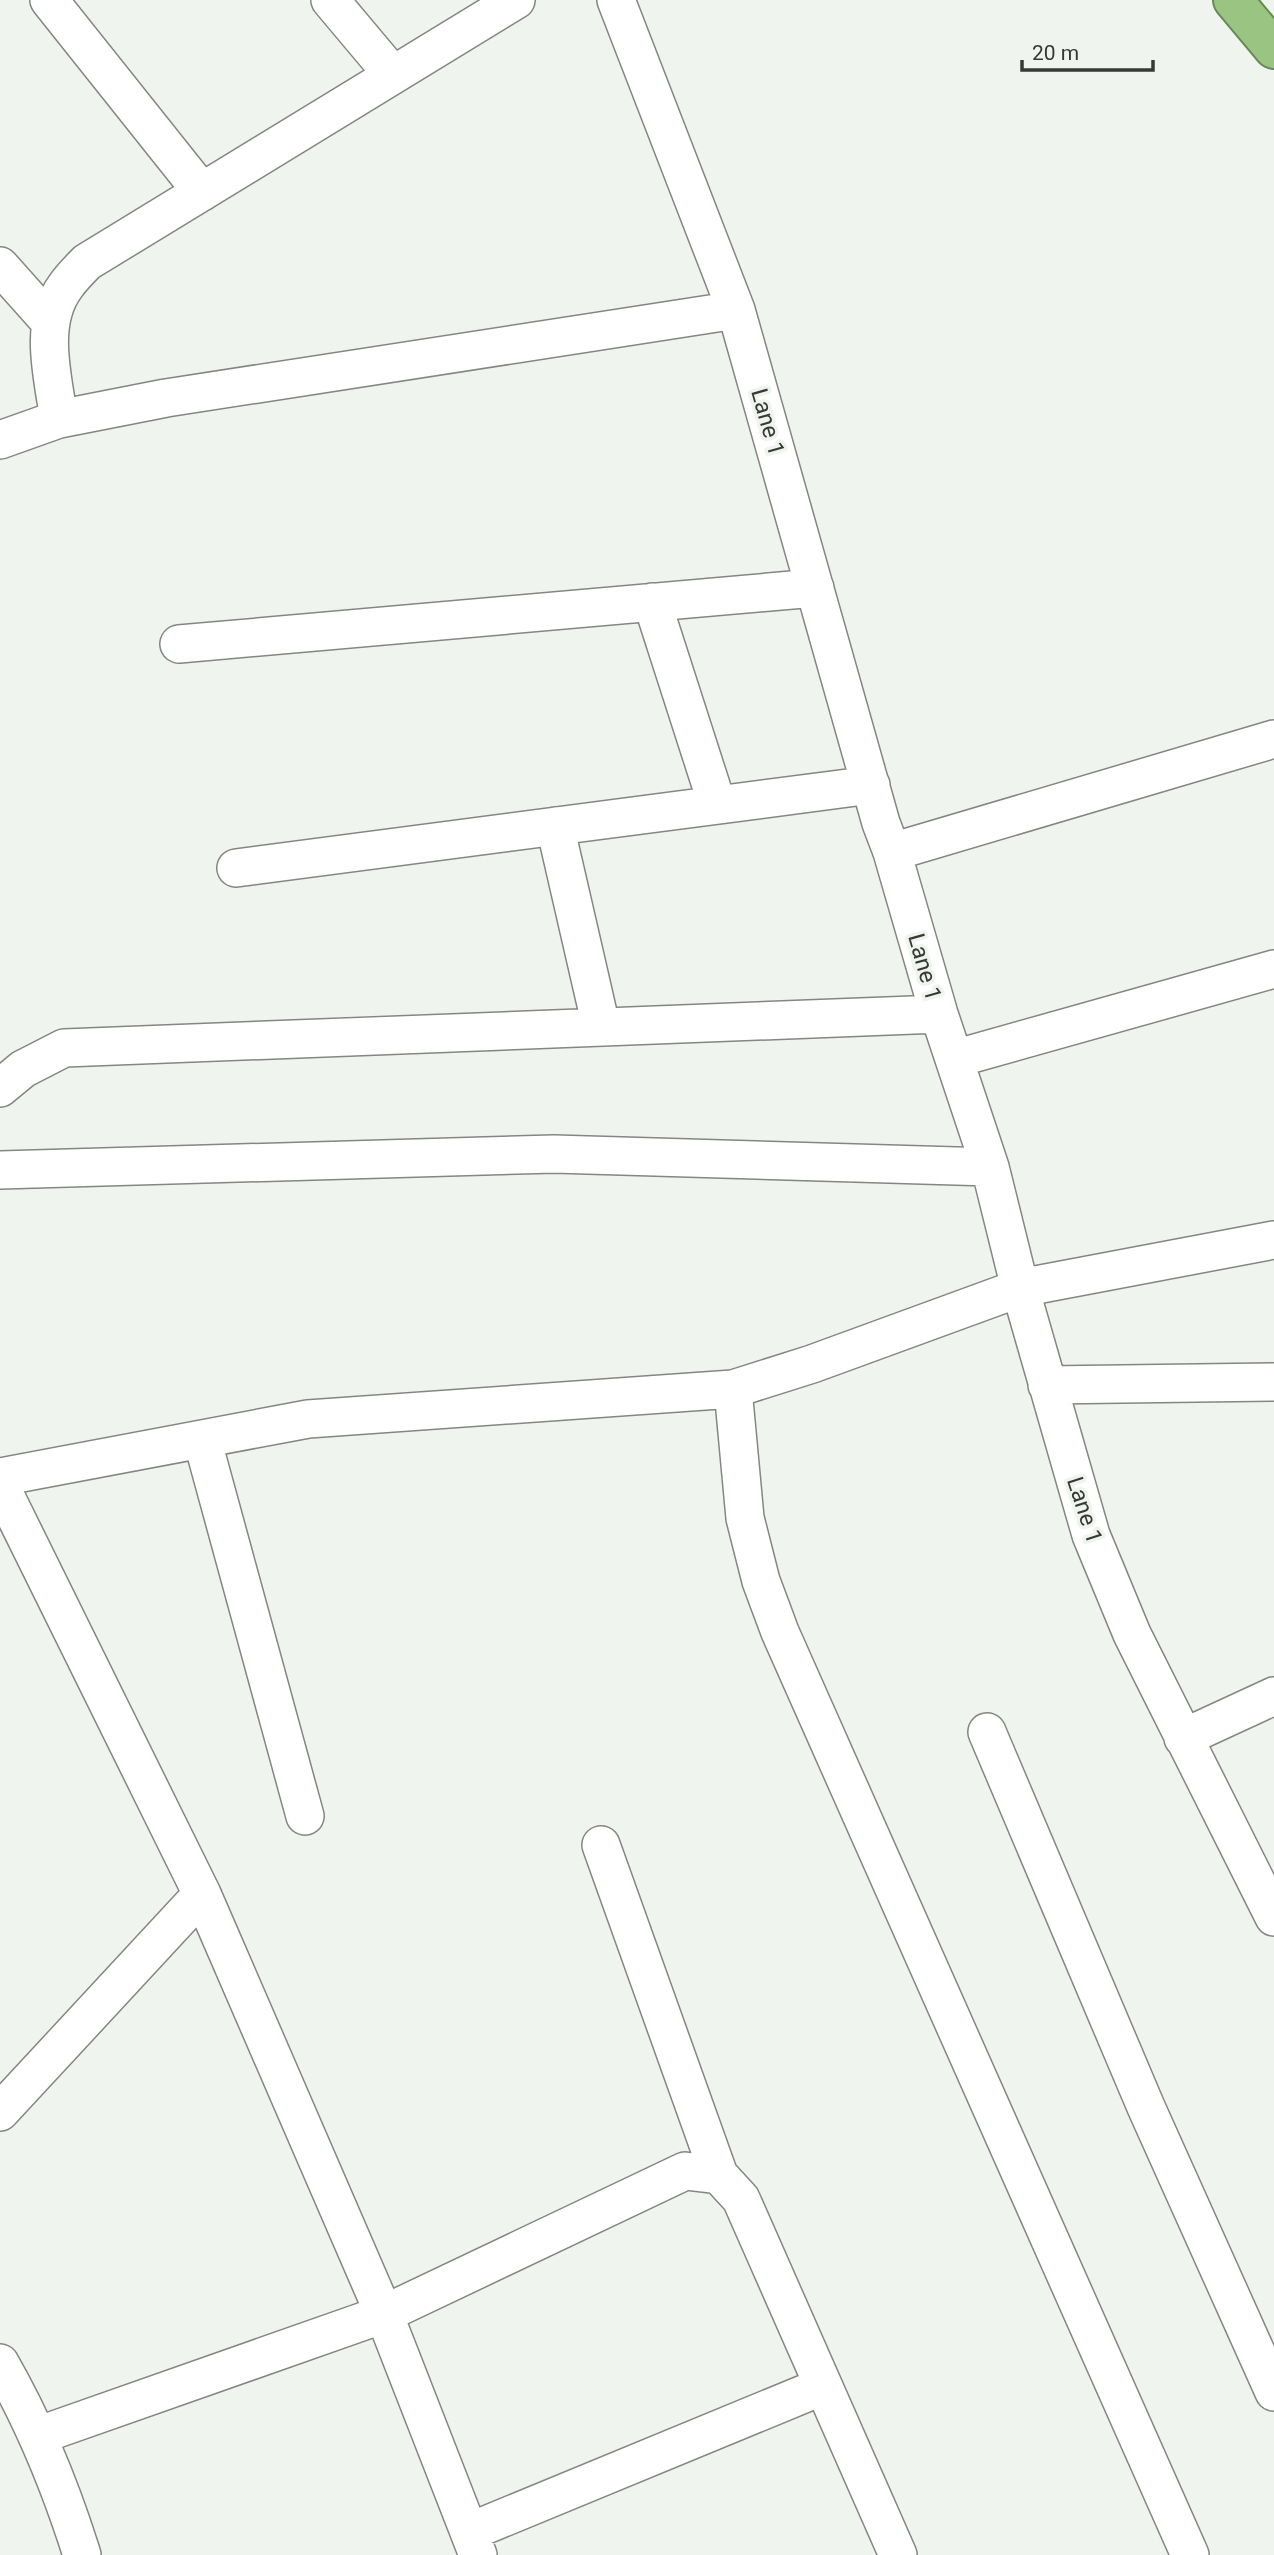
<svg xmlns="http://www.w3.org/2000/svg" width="1274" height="2555" font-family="Roboto,sans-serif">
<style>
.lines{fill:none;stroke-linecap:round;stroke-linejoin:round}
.minor-casing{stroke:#838782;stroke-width:40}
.trunk-casing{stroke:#668a53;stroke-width:42}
.minor{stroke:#fff;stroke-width:37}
.trunk{stroke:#9ac482;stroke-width:38}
.labels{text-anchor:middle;stroke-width:7;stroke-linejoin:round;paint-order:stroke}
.street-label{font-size:23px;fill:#373936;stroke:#f0f4ee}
</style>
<rect width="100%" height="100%" fill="#f0f4ee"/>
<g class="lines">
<defs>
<path id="minor" d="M49,0L202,192
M330,0L393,75
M616,0L736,310L881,823L892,852L939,1014L990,1167L1020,1288L1091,1535L1132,1634L1274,1917
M0,266L50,322
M59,419C53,378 38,324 65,287C71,278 79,270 87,262L516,0
M0,440L59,419L166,398L736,310
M652,602L717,804
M179,644L815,588
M555,826L601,1026
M892,852L1274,739
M236,868L871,785
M954,1059L1274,969
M0,1088L23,1069L64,1048L939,1014
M0,1170L554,1154L990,1167
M1047,1385L1274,1382
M733,1389L745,1518L761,1581L780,1632L1190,2555
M202,1439L305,1816
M0,1477L308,1419L733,1389L812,1364L1020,1288L1274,1240
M0,1485L202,1894L384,2314L478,2555
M987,1732L1146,2107L1274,2392
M1183,1738L1274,1696
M601,1845L719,2175
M0,2112L202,1894
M0,2363C35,2424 61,2488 82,2555
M37,2436L384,2314L685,2171L719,2175L741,2199L898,2555
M469,2532L823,2386"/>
<path id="trunk" d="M1233,0L1274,49"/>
</defs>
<use href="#minor" class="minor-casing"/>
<use href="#trunk" class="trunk-casing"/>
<use href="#minor" class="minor"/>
<use href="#trunk" class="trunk"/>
</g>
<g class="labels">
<g class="street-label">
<text transform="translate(768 422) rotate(74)" y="8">Lane 1</text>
<text transform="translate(925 967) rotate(74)" y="8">Lane 1</text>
<text transform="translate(1085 1510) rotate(72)" y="8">Lane 1</text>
</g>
</g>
<path d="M1022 60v10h131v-10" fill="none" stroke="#373936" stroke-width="3.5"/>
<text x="1032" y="60" font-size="21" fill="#373936" stroke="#f0f4ee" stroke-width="5" paint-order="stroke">20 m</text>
</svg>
